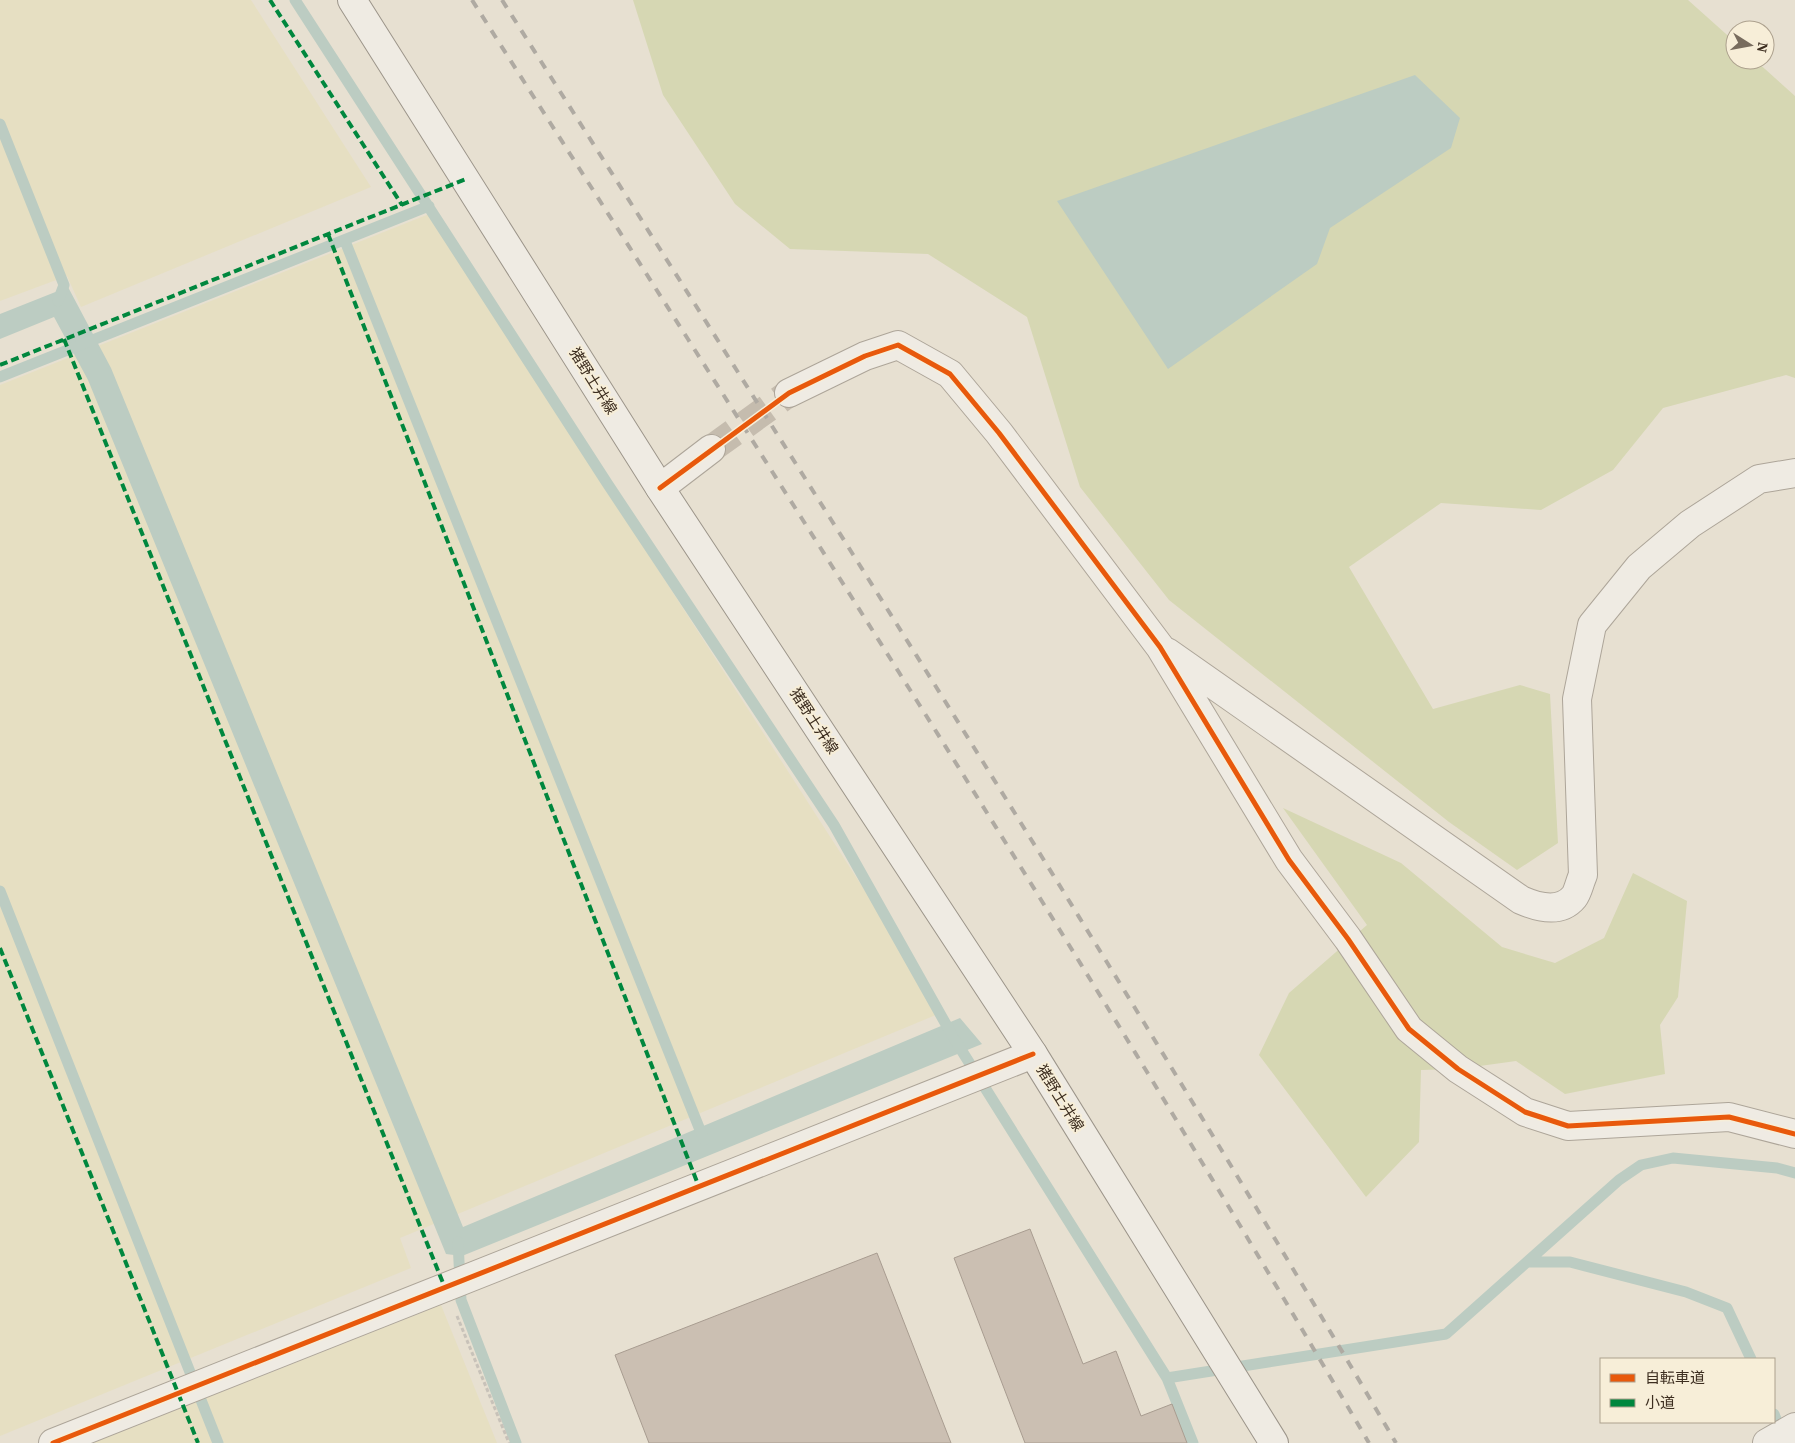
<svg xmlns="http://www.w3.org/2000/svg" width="1795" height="1443" font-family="'Source Serif 4','Noto Sans JP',serif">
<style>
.farmland{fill:#e6dfc2}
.green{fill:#d6d7b3}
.water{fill:#bcccc2}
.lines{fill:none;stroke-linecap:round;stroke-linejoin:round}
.stream{stroke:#bcccc2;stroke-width:11}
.building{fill:#cbbfb2;stroke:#a89c90}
.minor-tunnel{stroke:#c5bcae;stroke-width:28;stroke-dasharray:28 14;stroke-linecap:butt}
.minor-casing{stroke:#ada599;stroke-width:30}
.tertiary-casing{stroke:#ada599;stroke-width:30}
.secondary-casing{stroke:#9c958a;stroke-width:30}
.path{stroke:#c8c2b9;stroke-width:3;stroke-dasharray:4 2.5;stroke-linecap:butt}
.minor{stroke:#efebe3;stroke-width:28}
.tertiary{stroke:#efebe3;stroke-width:28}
.secondary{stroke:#efebe3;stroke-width:28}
.rail{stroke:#afaaa2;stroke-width:4;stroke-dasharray:9 9;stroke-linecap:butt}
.quiet{stroke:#00873e;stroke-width:4;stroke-dasharray:8 4;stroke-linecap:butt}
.cycleway-casing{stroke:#f7eed8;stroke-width:8}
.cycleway{stroke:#e8590c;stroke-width:5}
.labels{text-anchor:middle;stroke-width:4;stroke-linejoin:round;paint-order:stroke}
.street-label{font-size:15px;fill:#3d2e20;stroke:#f7eed8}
</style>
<rect width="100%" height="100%" fill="#e7e0d1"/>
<path class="farmland" d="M0,0H251L371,187L81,307L67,276L0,301Z
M429,214L943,1012L400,1238L411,1268L0,1436V385Z
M441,1305L497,1443H93Z"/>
<path class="green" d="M633,0H1688L1735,42V60H1755L1795,96V378L1786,375L1663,408L1613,470L1541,510L1441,503L1349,567L1433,709L1520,685L1550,694L1558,843L1517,870L1449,822L1169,600L1080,487L1027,317L928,254L790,249L735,204L663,95Z
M1283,808L1401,863L1502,947L1555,963L1604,938L1633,873L1687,901L1678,997L1660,1025L1665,1074L1565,1094L1516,1061L1458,1069L1421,1070L1419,1142L1366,1197L1259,1055L1289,993L1367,925Z"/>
<path class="water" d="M1415,75L1460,118L1451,148L1330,228L1317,264L1168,369L1057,201Z
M68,287L111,368L463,1227L960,1018L982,1044L462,1256L446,1254L88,380L54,317L0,339V314Z"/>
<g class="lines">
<path class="stream" d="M295,0L607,483L834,825L952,1035
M0,124L64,285L58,301
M345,241L704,1140
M0,377L429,206
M0,891L218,1443
M955,1040L1167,1378L1446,1334L1619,1180L1641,1165L1673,1158L1777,1168L1795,1173
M458,1242L461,1300L516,1443
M1527,1262H1570L1686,1292L1727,1308L1751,1359
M1167,1378L1193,1443
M1774,1414L1782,1434"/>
</g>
<path class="building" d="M1030,1229L1083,1364L1116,1351L1141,1416L1172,1404L1187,1443H1025L954,1258Z
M877,1253L951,1443H649L615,1355Z"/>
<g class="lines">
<path class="minor-tunnel" d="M711,449L789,393"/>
<defs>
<path id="minor" d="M789,393L865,356L898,345L950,374L999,433L1160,647L1289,860L1348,939L1409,1029L1458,1069L1525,1112L1568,1126L1729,1117L1795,1134
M660,488L711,449
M1167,652L1521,900C1537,907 1560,914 1574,897C1578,892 1580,881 1583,875L1577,699L1592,625L1639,567L1690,524L1759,479L1795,473
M53,1443L1033,1054"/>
<path id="tertiary" d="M1767,1443L1795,1427"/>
<path id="secondary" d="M352,0L660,488L1033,1054L1274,1443"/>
</defs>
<use href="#minor" class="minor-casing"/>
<use href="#tertiary" class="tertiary-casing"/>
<use href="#secondary" class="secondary-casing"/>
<path class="path" d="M457,1316L509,1443"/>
<use href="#minor" class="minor"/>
<use href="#tertiary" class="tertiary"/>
<use href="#secondary" class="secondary"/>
<path class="rail" d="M472,0C776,478 1083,954 1369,1443
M502,0C805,478 1110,955 1396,1443"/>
<path class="quiet" d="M270,0L402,205
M328,234L699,1187
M64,339L445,1288
M0,365L466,179
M0,948L198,1443"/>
<defs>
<path id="cycleway" d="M660,488L789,393L865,356L898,345L950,374L999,433L1160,647L1289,860L1348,939L1409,1029L1458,1069L1525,1112L1568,1126L1729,1117L1795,1134
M53,1443L1033,1054"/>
</defs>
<use href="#cycleway" class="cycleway-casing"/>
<use href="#cycleway" class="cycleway"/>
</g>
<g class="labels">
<g class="street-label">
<text transform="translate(593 381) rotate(58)" y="5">猪野土井線</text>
<text transform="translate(814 721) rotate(57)" y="5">猪野土井線</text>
<text transform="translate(1060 1098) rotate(58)" y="5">猪野土井線</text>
</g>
</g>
<rect x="1600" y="1358" width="175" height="65" fill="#f7eed8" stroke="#ada18e"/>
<rect x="1610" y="1374" width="25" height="8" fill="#e8590c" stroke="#ada18e"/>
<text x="1645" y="1383" font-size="15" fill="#3d2e20">自転車道</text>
<rect x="1610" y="1399" width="25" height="8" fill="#00873e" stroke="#ada18e"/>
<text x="1645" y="1408" font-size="15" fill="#3d2e20">小道</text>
<g transform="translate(1750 45) rotate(101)"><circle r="24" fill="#f7eed8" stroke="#ada18e"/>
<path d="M0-4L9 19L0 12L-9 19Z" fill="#786c5e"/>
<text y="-8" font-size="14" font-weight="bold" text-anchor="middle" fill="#3d2e20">N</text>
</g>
</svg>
